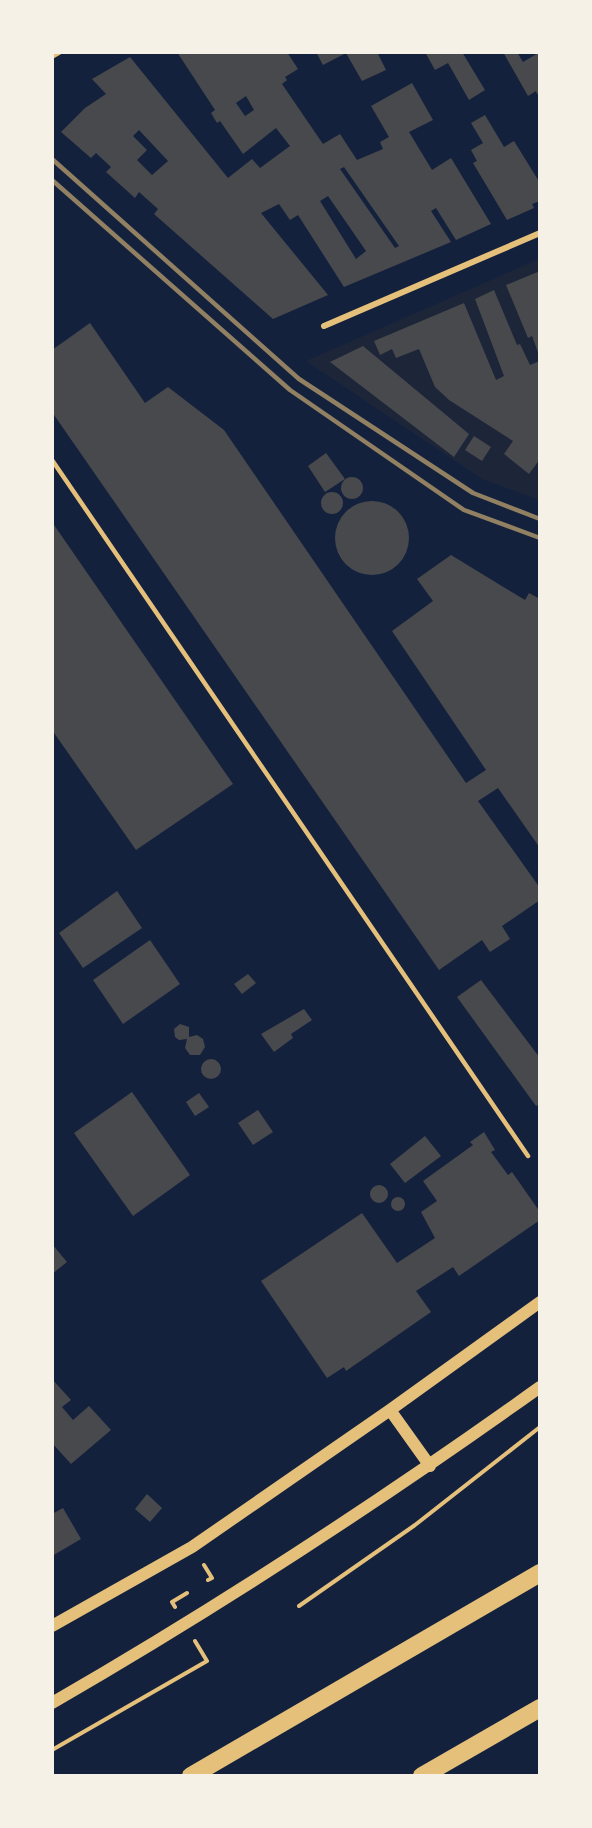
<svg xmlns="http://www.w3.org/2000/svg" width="592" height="1828" font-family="Mulish,sans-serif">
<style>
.green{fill:#1d2539}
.building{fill:#48494c;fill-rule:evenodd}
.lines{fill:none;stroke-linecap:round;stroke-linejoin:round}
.path{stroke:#e5c07b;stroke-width:4}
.service{stroke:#e5c07b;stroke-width:4.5}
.minor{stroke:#e5c07b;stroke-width:6}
.secondary{stroke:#e5c07b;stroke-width:12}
.motorway{stroke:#e5c07b;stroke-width:18}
.rail{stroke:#918062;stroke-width:4.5}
</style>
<rect width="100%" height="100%" fill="#14213d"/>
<path class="green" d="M539,259V500L482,479L306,361Z"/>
<path class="building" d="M177,52H287L298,69L285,77L287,80L282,84L323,144L340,134L357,160L383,149L380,142L389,137L371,106L412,83L433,120L409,132L432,170L451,158L491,224L456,240L436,208L431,211L451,242L344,287L298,215L290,220L279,204L261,213L328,295L273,319L154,214L158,209L139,192L135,198L106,172L111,167L96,153L91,158L61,132L85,108L106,94L92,79L130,57L228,178L252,159L260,168L290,146L276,128L243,154L220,121L217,123L211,113L215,110ZM246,96L254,110L245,116L236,103ZM139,130L168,161L152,175L137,160L147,150L133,136ZM344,167L399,246L395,248L340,169ZM328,196L366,251L356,259L320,201Z
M316,52H377L386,70L362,81L346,53L323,65Z
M425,52H462L485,90L469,100L448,63L435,70Z
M503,52H517L523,62L540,52V93L537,94L536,91L528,96Z
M485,115L504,147L514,141L540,183V201L532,204L534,208L507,220L473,163L477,161L471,150L483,143L471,123Z
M540,271V354L539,355L532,336L528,338L506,285Z
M494,290L517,345L520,344L530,365L540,361V459L529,474L504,454L513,441L449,400L435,387L419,349L396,358L392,349L380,355L374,341L464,303L496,380L504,376L475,299Z
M90,323L145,403L168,387L224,430L466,783L486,770L392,631L433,601L417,579L451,555L525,600L529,593L540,599V848L498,788L478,801L540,888V900L502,926L510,939L490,952L482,940L439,970L52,412V350Z
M363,346L469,434L454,457L330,362Z
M474,436L491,447L482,461L465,450Z
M326,453L345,479L325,492L308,466Z
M341 488a11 11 0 1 1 22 0a11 11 0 1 1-22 0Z
M321 503a11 11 0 1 1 22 0a11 11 0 1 1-22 0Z
M335 538a37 37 0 1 1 74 0a37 37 0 1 1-74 0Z
M52,522L233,784L136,850L52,730Z
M117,891L142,928L83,968L59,933Z
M150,940L180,984L123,1024L93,980Z
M248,974L256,983L242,994L234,984Z
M481,980L540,1058V1104L536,1106L457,997Z
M304,1009L312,1020L291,1034L293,1038L274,1052L261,1034Z
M180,1024L189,1027V1037L197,1035L203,1039L205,1047L200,1055H190L185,1048L187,1039L179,1040L175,1037L174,1029Z
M201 1069a10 10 0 1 1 20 0a10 10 0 1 1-20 0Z
M132,1092L190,1175L133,1216L74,1133Z
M199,1093L209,1107L195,1116L186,1102Z
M258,1110L273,1132L253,1145L238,1123Z
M484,1132L495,1150L491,1152L508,1175L512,1172L540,1212V1220L459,1276L453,1267L416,1291L431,1312L346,1371L344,1367L327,1378L261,1281L362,1213L397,1263L435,1238L421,1212L437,1201L423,1181L473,1145L470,1142Z
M425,1136L441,1156L405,1183L390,1164Z
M370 1194a9 9 0 1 1 18 0a9 9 0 1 1-18 0Z
M391 1204a7 7 0 1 1 14 0a7 7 0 1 1-14 0Z
M52,1244L67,1262L52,1274Z
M52,1379L71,1400L62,1407L73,1420L89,1406L111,1430L71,1464L52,1443Z
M147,1494L162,1508L150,1522L135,1509Z
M63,1508L81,1539L52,1556V1514Z"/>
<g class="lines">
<path class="path" d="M204,1565L212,1578L208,1580
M299,1606L415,1525L540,1427
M175,1607L172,1602L187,1593
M52,1750L207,1661L195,1641"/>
<path class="service" d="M52,460L528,1156"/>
<path class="minor" d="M52,56L59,52
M324,326L540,233"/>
<path class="secondary" d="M390,1410L430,1466
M52,1626L192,1547L390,1410L540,1302
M52,1703C220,1606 382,1500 540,1387"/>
<path class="motorway" d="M191,1776L540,1573
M422,1776L540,1708"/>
<path class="rail" d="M52,159L299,379L473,493L540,519
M52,180L290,390L464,510L540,538"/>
</g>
<rect width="592" height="1828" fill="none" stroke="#f6f1e7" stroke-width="108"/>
</svg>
